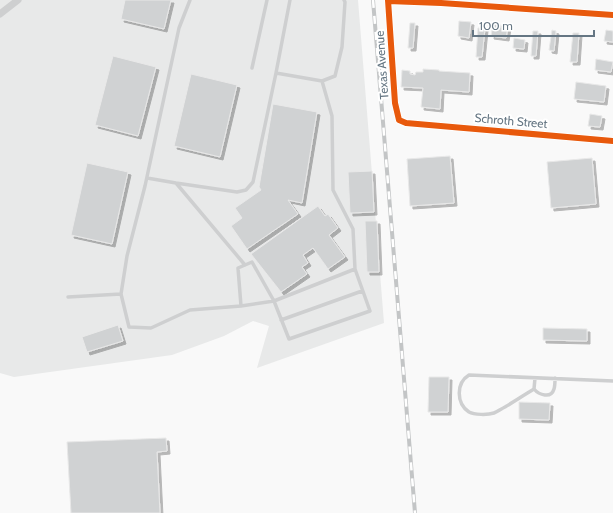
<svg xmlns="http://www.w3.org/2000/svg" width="613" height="513" font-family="Cabin,sans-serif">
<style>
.built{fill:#e8e9e9}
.building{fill:#d0d2d3;stroke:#e8e8e8;filter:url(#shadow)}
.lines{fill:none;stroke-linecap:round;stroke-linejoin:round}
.service{stroke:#cecfd0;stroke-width:3.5}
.minor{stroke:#cecfd0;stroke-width:7}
.rail-casing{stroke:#c3c5c6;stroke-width:4}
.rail{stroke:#fff;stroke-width:2.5;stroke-dasharray:8;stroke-linecap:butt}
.cycleway-casing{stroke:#fff;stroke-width:8}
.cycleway{stroke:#e8590c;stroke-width:6}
.labels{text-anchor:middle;stroke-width:4;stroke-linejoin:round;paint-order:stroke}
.street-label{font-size:12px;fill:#657683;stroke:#fff}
</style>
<defs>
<filter id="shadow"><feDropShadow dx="3" dy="3" stdDeviation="0" flood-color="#0004"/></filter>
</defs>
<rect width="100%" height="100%" fill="#f9f9f9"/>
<path class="built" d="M0,0H358L384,323L257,368L269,326L253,321L224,336L172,355L14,377L0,373Z"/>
<path class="building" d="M125,0H171L164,29L121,19Z
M459,21L471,22L469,38L458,36Z
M410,23H415L413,48H408Z
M493,24L508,26L506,38L491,36Z
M478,28H485L482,57H476Z
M552,30L556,31L554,51L549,50Z
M606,30L613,31V42L604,41Z
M533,31H538L536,56H531Z
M573,33H579L577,62H570Z
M514,38L525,40L524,49L513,48Z
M113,56L156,67L138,136L95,125Z
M596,59L613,62L611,72L595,70Z
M423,69L439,70V71L470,73L469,92L441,90L440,109L421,107L423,88L401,87L402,70L410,71V74L415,75L416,72H423Z
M191,74L237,85L220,157L174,146Z
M576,82L606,86L604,102L574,99Z
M273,104L317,112L302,203L288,200L298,214L247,249L231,226L242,218L235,208L261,190L259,187Z
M590,114L602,116L600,127L588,126Z
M450,156L454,203L410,206L407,159Z
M592,158L596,204L551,208L547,162Z
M87,163L128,172L112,244L71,235Z
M372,171L374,212L350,213L348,172Z
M318,206L325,216L328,214L338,228L329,235L345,257L328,269L313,248L303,255L308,263L302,267L307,274L281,292L251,254Z
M365,221H377L379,272H367Z
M118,325L123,341L87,352L82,337Z
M543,328L587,329V341L543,340Z
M429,377H449L448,412H428Z
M519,402L550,403L549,420L519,419Z
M166,438L167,451L157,452L160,513H71L67,442Z"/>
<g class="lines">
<path class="service" d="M190,0L179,28L145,186L127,256L121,294L129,327L151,328L190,310L241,306L274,301L355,269
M252,68L267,0
M276,73L322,81L335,76L342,47L345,2L344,0
M147,178L176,183L237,192L246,190L253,182L276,73L290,0
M176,183L245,265
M68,297L121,294
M241,306L238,268L252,262L274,301L289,339L370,311L355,269L353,229L333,190L332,116L322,81
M281,320L362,291
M535,378L534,389C524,395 515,401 505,407C501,409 497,412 494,413C488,415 474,415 469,412C456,403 456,383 469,375L613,381
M534,389C539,395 551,399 554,389C555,386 555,382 555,378"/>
<path class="minor" d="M388,0L395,103L399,120L406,123L613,141
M388,1L441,3L613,15
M0,14L18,0"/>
<defs>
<path id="rail" d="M373,0L415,513"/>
</defs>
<use href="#rail" class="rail-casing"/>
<use href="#rail" class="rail"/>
<defs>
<path id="cycleway" d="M388,0L395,103L399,120L406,123L613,141
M388,1L441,3L613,15"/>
</defs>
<use href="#cycleway" class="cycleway-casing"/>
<use href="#cycleway" class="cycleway"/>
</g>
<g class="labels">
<g class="street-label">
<text transform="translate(382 65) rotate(-94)" y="4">Texas Avenue</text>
<text transform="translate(511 121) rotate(5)" y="4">Schroth Street</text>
</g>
</g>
<path d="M473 30v6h121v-6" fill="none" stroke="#657683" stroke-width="2"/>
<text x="479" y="30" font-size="12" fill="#657683" stroke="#ffffff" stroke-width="3" paint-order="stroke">100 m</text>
</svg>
